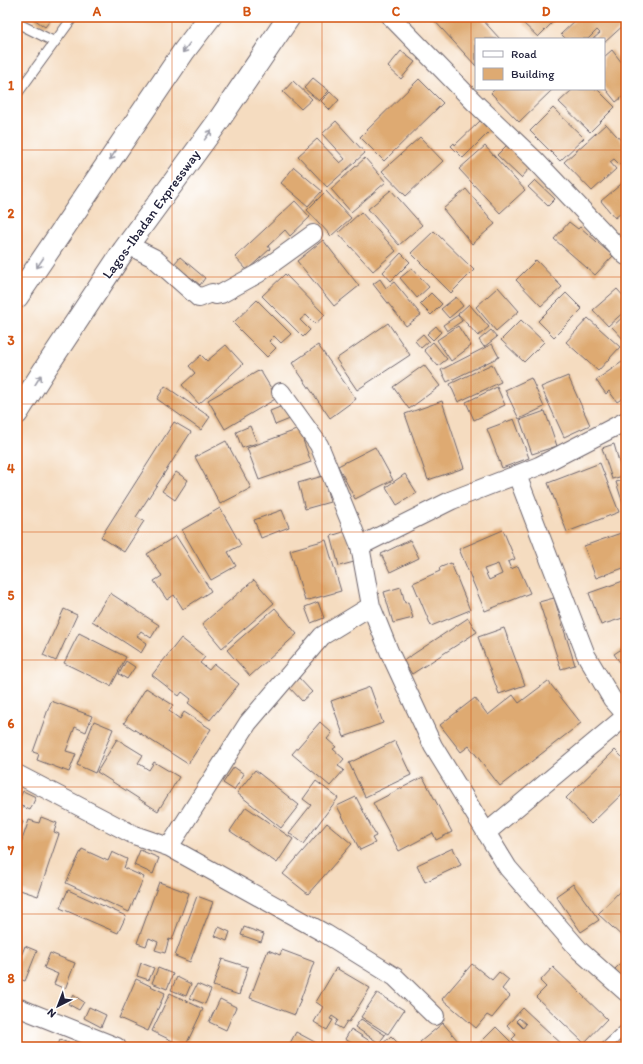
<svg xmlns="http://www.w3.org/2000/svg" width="643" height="1064" font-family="Itim,sans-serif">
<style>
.building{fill:#deaa72;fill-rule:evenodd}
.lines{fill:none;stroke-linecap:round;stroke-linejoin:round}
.lane-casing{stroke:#6c636a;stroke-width:11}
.street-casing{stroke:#6c636a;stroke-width:20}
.highway-casing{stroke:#6c636a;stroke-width:24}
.lane{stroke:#fff;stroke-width:9}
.street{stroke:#fff;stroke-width:18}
.highway{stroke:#fff;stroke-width:22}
.oneway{stroke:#9c9ca7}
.grid{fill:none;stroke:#d45411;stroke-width:1;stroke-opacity:0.55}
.labels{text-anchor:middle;stroke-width:3;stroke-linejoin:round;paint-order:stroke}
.street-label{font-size:14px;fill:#22223b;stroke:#fff}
.neatline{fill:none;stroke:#d45411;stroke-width:1.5}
.grid-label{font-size:13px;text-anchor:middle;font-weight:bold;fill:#d45411}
</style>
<rect width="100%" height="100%" fill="#fff"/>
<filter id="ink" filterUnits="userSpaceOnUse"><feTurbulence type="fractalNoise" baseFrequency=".025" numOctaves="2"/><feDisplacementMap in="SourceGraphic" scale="8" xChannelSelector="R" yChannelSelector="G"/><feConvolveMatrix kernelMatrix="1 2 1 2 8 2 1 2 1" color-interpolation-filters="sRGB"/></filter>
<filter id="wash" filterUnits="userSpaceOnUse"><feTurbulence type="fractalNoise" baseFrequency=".012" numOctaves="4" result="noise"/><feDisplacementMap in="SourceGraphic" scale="16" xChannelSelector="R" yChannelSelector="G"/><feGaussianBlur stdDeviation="0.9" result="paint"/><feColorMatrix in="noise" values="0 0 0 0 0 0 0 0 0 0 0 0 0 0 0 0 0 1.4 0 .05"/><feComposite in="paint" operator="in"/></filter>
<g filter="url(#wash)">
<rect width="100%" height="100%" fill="#f5dcc0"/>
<g id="blocks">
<path class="building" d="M36,17H53L45,27L34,19Z
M431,17H480L500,39H476V66Z
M529,17H558L538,37L523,23Z
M579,17H626V23L604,43V39H593L600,33L597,30L588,39H566L561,34Z
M612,50L626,68V94L616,102L604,87V57Z
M401,51L415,62L401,79L388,67Z
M313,78L329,91L319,101L304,88Z
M419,79L443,103L384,161L360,137Z
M293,81L312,99L301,109L283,92Z
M495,89H553L519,122L491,93Z
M573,89H597L615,107L590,132L559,102Z
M330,92L339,100L330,110L321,101Z
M553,108L584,138L560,161L530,131Z
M336,121L365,153L327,187L298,156L317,139L340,163L345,159L322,134Z
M480,121L490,131L463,158L451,146L454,143L455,145Z
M606,124L626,146V159L620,165L614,159L610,162L616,169L592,191L564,162Z
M420,137L443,161L406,196L382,171Z
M507,145L530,168L521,178L497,155Z
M485,146L525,190L500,213L459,169Z
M365,158L386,182L351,212L331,189Z
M294,167L322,191L308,206L281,183Z
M535,180L555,199L548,206L528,187Z
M626,180V209L615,218L601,201Z
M466,189L495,224L472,244L443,209Z
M391,190L422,225L399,245L368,209Z
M326,191L351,218L331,236L307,210Z
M295,201L310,217L290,236L285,230L268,246L270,249L247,270L235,257Z
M361,212L396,251L373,271L338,233Z
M569,222L578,229L580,227L613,256L595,275L554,239Z
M434,231L474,270L451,293L411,253Z
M323,240L359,286L334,306L297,261Z
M401,253L410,262L391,281L383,272Z
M180,257L205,278L200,285L174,264Z
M536,260L562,287L541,306L516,280Z
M412,268L429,287L417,298L400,278Z
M285,274L325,315L315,324L306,315L300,320L310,330L303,337L262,296Z
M380,279L386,288L394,282L421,315L406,326L373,284Z
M498,287L519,311L496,331L476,307Z
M617,289L626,299V310L608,326L593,310Z
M431,293L442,304L431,315L420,304Z
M566,293L582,309L554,337L538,321Z
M456,297L463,306L449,318L441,309Z
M257,300L291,334L281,343L274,336L269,341L276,348L267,357L233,323Z
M469,304L489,327L478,336L458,314Z
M626,314V342L612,327Z
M458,315L462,321L447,331L443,325Z
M588,318L620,347L598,371L566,342Z
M521,320L544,342L524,362L501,340Z
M388,323L410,355L357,390L336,359Z
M436,326L441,332L433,340L427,334Z
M458,326L471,346L451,361L437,340Z
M491,330L497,337L484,347L479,340Z
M423,334L429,341L421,348L415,341Z
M433,342L447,359L438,366L424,350Z
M492,344L499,357L447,382L441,370Z
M226,345L243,364L199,404L182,385L195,373L189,366L201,355L207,361Z
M318,345L356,399L330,418L292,363Z
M622,362L626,368V396L617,402L609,391L606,394L596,380Z
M492,364L501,382L458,402L450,384Z
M424,365L440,386L409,409L393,387Z
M260,370L277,398L225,429L208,400Z
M568,376L590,425L564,437L541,387Z
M531,378L544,407L519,419L505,390Z
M165,386L210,417L201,430L157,399Z
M497,387L505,405L474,420L466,402Z
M442,401L464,468L428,480L405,414Z
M285,405L290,419L275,425L270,411Z
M545,411L557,446L532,454L520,420Z
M514,419L529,458L502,468L487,429Z
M174,422L191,432L136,517L144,521L124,552L101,537Z
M250,426L257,443L242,448L236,432Z
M299,429L311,462L259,480L247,448Z
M226,441L251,488L220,504L195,457Z
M614,444L623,476L612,479L602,448Z
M375,447L393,480L355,499L338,466Z
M600,463L619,512L567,532L548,483Z
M176,472L188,480L175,500L162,491Z
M405,474L417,493L397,505L386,487Z
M323,476L330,502L305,509L298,483Z
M624,480L626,486V513L616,482Z
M220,508L241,545L228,552L236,566L211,580L182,530Z
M282,510L289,527L261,538L254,520Z
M503,530L515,559L508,562L511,569L518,566L530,593L485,611L459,549ZM498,564L502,574L489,580L484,569Z
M346,531L354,562L339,566L331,536Z
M621,533L626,547V567L596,578L584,546Z
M176,536L211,591L183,609L174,595L167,600L154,581L162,576L147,554Z
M326,540L341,591L305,601L290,550Z
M410,540L419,558L390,572L381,554Z
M451,563L470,610L431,626L413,583L440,571L439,568Z
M254,580L274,603L222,648L202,624Z
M626,580V617L601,625L589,593Z
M401,587L405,603L408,602L413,618L393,623L384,592Z
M110,593L159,625L151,638L141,631L137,636L147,643L141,653L92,621Z
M554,598L575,665L561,669L539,602Z
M318,602L324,618L311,623L305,607Z
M275,608L297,634L250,676L227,650Z
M64,609L77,615L56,661L43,655Z
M468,618L477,632L412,674L403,661Z
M504,628L525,685L499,694L478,637Z
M79,633L126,657L111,686L64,663Z
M181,638L205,657L200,663L209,670L214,664L239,684L210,720L188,703L191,699L182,692L179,696L152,675Z
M626,646V671L614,654Z
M126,661L135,667L127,679L119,674Z
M299,678L312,692L302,701L289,687Z
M548,681L581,723L500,786L469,746L461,752L440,725L475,698L488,715L513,695L519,703Z
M370,687L383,723L344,737L331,701Z
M146,688L173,705L169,711L180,719L184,712L211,729L188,764L124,723Z
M51,701L92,716L86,732L75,727L66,751L76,754L69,772L37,760L39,754L33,752Z
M94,721L113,729L95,773L77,765Z
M320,722L332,733L327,739L336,747L333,749L344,759L338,766L344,770L330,786L292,754Z
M117,739L143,755L138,763L149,770L154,762L179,777L158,811L97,772Z
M395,741L411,775L365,797L349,763Z
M615,750L626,761V790L591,824L566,798Z
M234,767L244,774L234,790L223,783Z
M255,770L299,805L281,828L237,793Z
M423,777L452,832L436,840L433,833L399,851L373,803Z
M316,781L338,798L303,844L289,833L311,805L303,799Z
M23,791L36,797L30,810L17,804Z
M356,797L376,836L372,838L375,843L360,850L337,806Z
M246,807L293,839L277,863L230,831Z
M41,817L57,823L54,832L59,834L38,896L17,889V854L29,820L39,823Z
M17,819L23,822L17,836Z
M327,823L352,844L308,894L283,874Z
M453,848L461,865L425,882L417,865Z
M82,849L108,861L112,852L127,859L124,868L144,877L129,912L66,883Z
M140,850L159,858L153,874L134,865Z
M159,882L189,893L172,940L169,939L165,953L155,950L158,942L149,938L146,946L137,943Z
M573,884L599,920L581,932L556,896Z
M68,890L126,916L118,933L60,908Z
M620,891L626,897V940L598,914Z
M197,896L213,902L190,962L175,956Z
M219,927L230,932L227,941L215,936Z
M244,927L264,934L261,942L241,935Z
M25,946L37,951L25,981L17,978V966Z
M268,950L280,955L282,950L314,962L295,1015L250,998Z
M50,953L75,963L65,989L54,984L58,974L44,968Z
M222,959L248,967L239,995L213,986Z
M141,963L154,968L149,980L137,976Z
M621,963L626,968V980L615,969Z
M472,964L492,980L499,972L509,980L502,989L510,996L492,1018L487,1015L476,1028L442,999Z
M553,967L607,1019L584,1043L536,997L546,987L540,981Z
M158,968L173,974L167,989L152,983Z
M336,968L370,988L349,1022L347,1021L342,1029L335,1025L338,1020L332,1016L330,1019L333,1020L327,1030L314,1022L323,1007L316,1002Z
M177,977L191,984L186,996L171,990Z
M136,979L165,993L148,1031L119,1018Z
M197,984L211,990L205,1004L190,998Z
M170,993L203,1009L185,1047L152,1031Z
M377,993L404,1010L388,1034L361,1017Z
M73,995L84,1002L79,1010L68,1004Z
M220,999L236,1007L226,1030L209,1022Z
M89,1007L106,1015L101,1027L84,1018Z
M523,1008L565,1047H521L512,1039L516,1035L507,1025ZM519,1018L526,1024L523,1028L516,1021Z
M361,1019L385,1035L379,1043L355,1027Z
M443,1023L463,1047H424L420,1042Z
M496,1027L516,1047H476Z
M351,1029L373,1043L370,1047H358L345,1039Z
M296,1032L324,1047H288Z
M391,1036L402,1047H379Z
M60,1040L81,1047H57Z"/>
</g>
</g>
<g filter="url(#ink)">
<use href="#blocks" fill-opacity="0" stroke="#6c636a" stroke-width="1"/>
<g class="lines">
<defs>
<path id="lane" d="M17,23L55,42
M17,94L73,17
M606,1047L626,1028"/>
<path id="street" d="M391,17L474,102L534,159L626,256
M128,245L154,258L199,298L212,293L216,295L221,294L259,273L313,234
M281,392L319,445L360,546L371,606L389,651L433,746L508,868L580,951L626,992
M517,475L586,655L612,699L626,715
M360,546L452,500L539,466L626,421
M17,774L134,835L169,847L326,934L395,977L435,1016
M486,833L626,716
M169,847L248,723L322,636L371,606
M17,1007L117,1047"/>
<path id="highway" d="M17,297L184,51L210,17
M17,413L43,372L124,250L217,123L289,17"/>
</defs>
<use href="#lane" class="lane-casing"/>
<use href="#street" class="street-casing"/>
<use href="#highway" class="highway-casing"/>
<use href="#lane" class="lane"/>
<use href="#street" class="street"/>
<use href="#highway" class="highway"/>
</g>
<defs><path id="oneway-shaft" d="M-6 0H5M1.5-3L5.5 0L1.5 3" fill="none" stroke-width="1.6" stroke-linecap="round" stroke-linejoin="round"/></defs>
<g class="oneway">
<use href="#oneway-shaft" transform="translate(186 48) rotate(127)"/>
<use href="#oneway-shaft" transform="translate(208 135) rotate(-54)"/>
<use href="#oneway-shaft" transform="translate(113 155) rotate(124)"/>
<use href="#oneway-shaft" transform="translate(40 263) rotate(124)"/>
<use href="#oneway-shaft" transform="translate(38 380) rotate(-58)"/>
</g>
</g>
<path class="grid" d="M172,17V1047M322,17V1047M471,17V1047M17,150H626M17,277H626M17,404H626M17,532H626M17,660H626M17,787H626M17,914H626"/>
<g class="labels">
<g class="street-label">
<text transform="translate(151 214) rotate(-54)" y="5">Lagos-Ibadan Expressway</text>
</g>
</g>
<rect width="643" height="1064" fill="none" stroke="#fff" stroke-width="44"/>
<rect x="475" y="38" width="130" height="52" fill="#ffffff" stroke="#a7a7b1"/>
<rect x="483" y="51" width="20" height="6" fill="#ffffff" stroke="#a7a7b1"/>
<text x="511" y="58" font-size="12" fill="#22223b">Road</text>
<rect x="483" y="68" width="20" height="12" fill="#deaa72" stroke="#a7a7b1"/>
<text x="511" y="78" font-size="12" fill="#22223b">Building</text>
<g transform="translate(58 1006) rotate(222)" stroke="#ffffff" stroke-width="3" paint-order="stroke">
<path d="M0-3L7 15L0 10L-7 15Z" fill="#22223b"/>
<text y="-6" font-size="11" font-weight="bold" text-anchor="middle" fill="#22223b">N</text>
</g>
<rect x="22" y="22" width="599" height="1020" class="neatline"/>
<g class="grid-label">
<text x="97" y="16">A</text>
<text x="247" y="16">B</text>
<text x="396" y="16">C</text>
<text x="546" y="16">D</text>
<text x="11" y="90">1</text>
<text x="11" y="218">2</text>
<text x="11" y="345">3</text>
<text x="11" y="473">4</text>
<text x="11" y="600">5</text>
<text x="11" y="728">6</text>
<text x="11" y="855">7</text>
<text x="11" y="983">8</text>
</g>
</svg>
